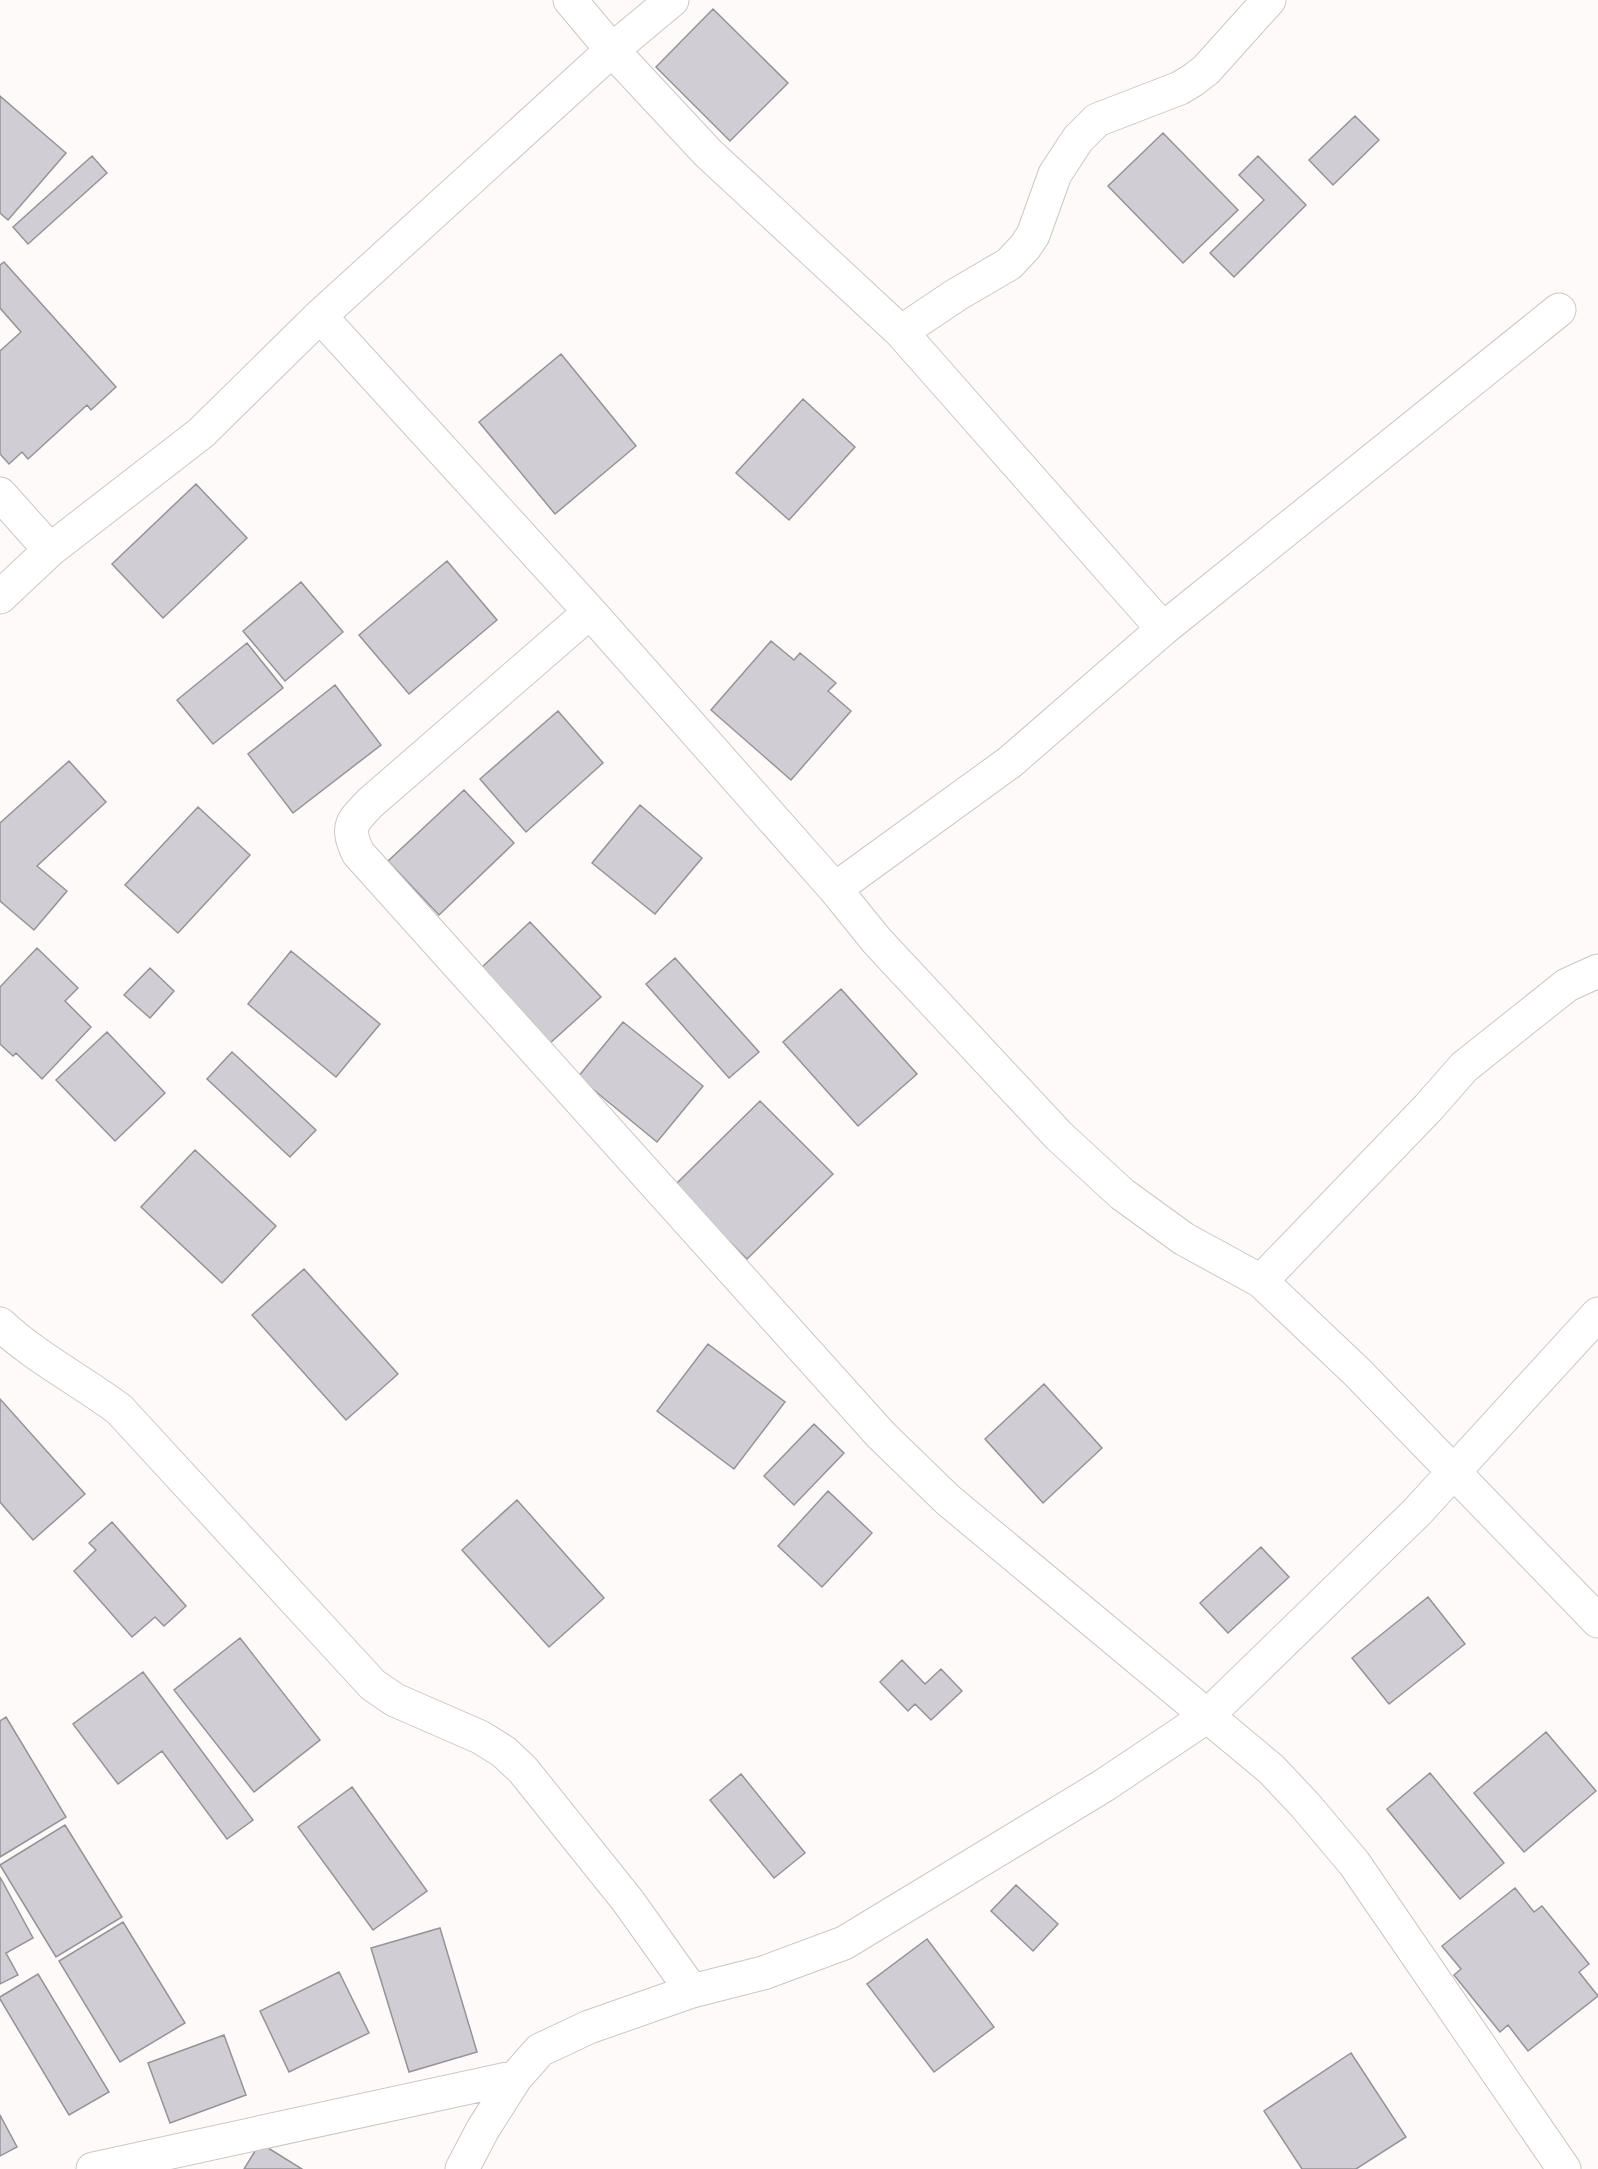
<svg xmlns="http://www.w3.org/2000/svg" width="1598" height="2169" font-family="'Fira Sans Condensed',sans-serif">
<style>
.building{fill:#d0ced4;stroke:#959398;stroke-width:1.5}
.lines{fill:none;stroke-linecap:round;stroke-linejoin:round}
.street-casing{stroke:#cdc7c4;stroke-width:35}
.street{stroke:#fff;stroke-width:33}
</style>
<rect width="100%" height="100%" fill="#fefaf9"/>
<path class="building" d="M713,9L788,83L730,141L656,67Z
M0,96L66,153L8,220L0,213Z
M1355,116L1379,140L1333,185L1309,160Z
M1163,133L1238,210L1183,263L1108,186Z
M92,156L107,173L28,244L13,227Z
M1258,156L1306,205L1234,277L1210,253L1264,200L1239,175Z
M4,262L116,387L91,410L87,405L28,459L22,452L9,464L0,454V351L21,332L0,308V265Z
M561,354L636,446L555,514L479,422Z
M803,399L855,447L789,520L736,473Z
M196,484L247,538L163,618L112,564Z
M447,561L497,620L409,694L359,635Z
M301,582L343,632L285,681L243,631Z
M771,641L794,660L800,653L836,683L828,691L851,711L791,780L711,710Z
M247,643L283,688L213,744L177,700Z
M335,685L381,745L293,813L248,754Z
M558,711L603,763L526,832L480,779Z
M69,761L106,802L37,866L67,891L34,930L0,901V823Z
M464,790L514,843L439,915L388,861Z
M640,805L702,858L655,914L592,863Z
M198,807L250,855L178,933L125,885Z
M530,922L601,997L549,1044L479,970Z
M37,948L78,988L65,1001L91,1027L42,1079L16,1053L13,1056L0,1044V987Z
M291,951L380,1024L336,1077L248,1004Z
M675,958L759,1052L729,1078L646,984Z
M150,968L174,991L150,1018L124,995Z
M841,989L917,1074L858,1126L783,1042Z
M623,1022L703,1086L657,1142L578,1077Z
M107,1032L165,1093L115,1141L56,1080Z
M232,1052L316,1130L290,1157L207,1079Z
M760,1101L833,1174L747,1259L674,1186Z
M195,1150L276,1226L222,1283L141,1207Z
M304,1269L398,1374L346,1420L252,1315Z
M708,1344L785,1402L734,1469L657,1411Z
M1044,1384L1102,1448L1043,1503L985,1439Z
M0,1399L85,1494L33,1540L0,1502Z
M814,1424L844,1453L794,1505L764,1476Z
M828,1491L872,1533L822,1587L778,1546Z
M517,1500L604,1598L549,1647L462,1550Z
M112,1522L186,1606L164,1626L155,1617L132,1637L74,1571L96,1550L89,1543Z
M1261,1547L1289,1577L1228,1633L1200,1603Z
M1428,1597L1465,1644L1389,1704L1352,1658Z
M240,1638L320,1740L254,1792L174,1690Z
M902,1660L925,1684L941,1669L962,1691L931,1720L915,1704L908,1711L880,1682Z
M143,1672L253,1820L227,1839L162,1751L118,1784L73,1724Z
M6,1717L66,1817L0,1857V1721Z
M1546,1732L1596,1791L1524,1852L1474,1793Z
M1430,1773L1504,1863L1460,1899L1387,1809Z
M741,1774L805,1853L774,1878L710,1800Z
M352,1787L427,1891L373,1930L298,1827Z
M65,1825L122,1917L56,1957L0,1865Z
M0,1877L33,1938L6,1953L18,1975L0,1984Z
M1016,1885L1058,1924L1033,1951L991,1911Z
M1515,1888L1534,1912L1542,1906L1589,1964L1579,1972L1598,1996L1528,2051L1508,2025L1500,2032L1454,1975L1461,1969L1442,1946Z
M123,1922L185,2023L120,2062L59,1961Z
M440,1928L477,2052L409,2072L371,1948Z
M927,1939L994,2027L934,2072L867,1984Z
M339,1972L369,2033L289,2072L260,2011Z
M38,1974L109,2092L69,2115L0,1999V1997Z
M224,2035L246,2095L170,2123L148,2063Z
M1351,2053L1406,2137L1356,2169H1302L1264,2111Z
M0,2115L17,2147L0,2156Z
M260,2143L302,2169H244Z"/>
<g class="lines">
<defs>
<path id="street" d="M570,0L612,50L708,153L901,332L1163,629
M320,316L590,612L835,889L877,941L1059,1136L1122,1194L1184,1239L1261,1281L1357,1372L1598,1621
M901,332L956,295L1009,264L1025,247L1033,235L1055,174L1078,139L1097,120L1180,88L1193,80L1206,70L1269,0
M0,494L50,550
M0,597L50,550L201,433L320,316L612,50L672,0
M590,612L370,803C351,823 346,826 358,853L881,1435L948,1500L1271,1769L1305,1805L1354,1863L1564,2169
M835,889L1010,762L1163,629L1559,310
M1261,1281L1428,1108L1464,1067L1567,985L1598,971
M0,1324C35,1357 80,1380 119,1409L373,1685L395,1700L480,1737L504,1752L523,1770L628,1901L692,1991L763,1973L844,1943L1103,1786L1206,1717L1417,1512L1598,1314
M93,2169L516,2077
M462,2169L483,2129L516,2077L540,2050L589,2027L692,1991"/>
</defs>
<use href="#street" class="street-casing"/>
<use href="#street" class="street"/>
</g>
</svg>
